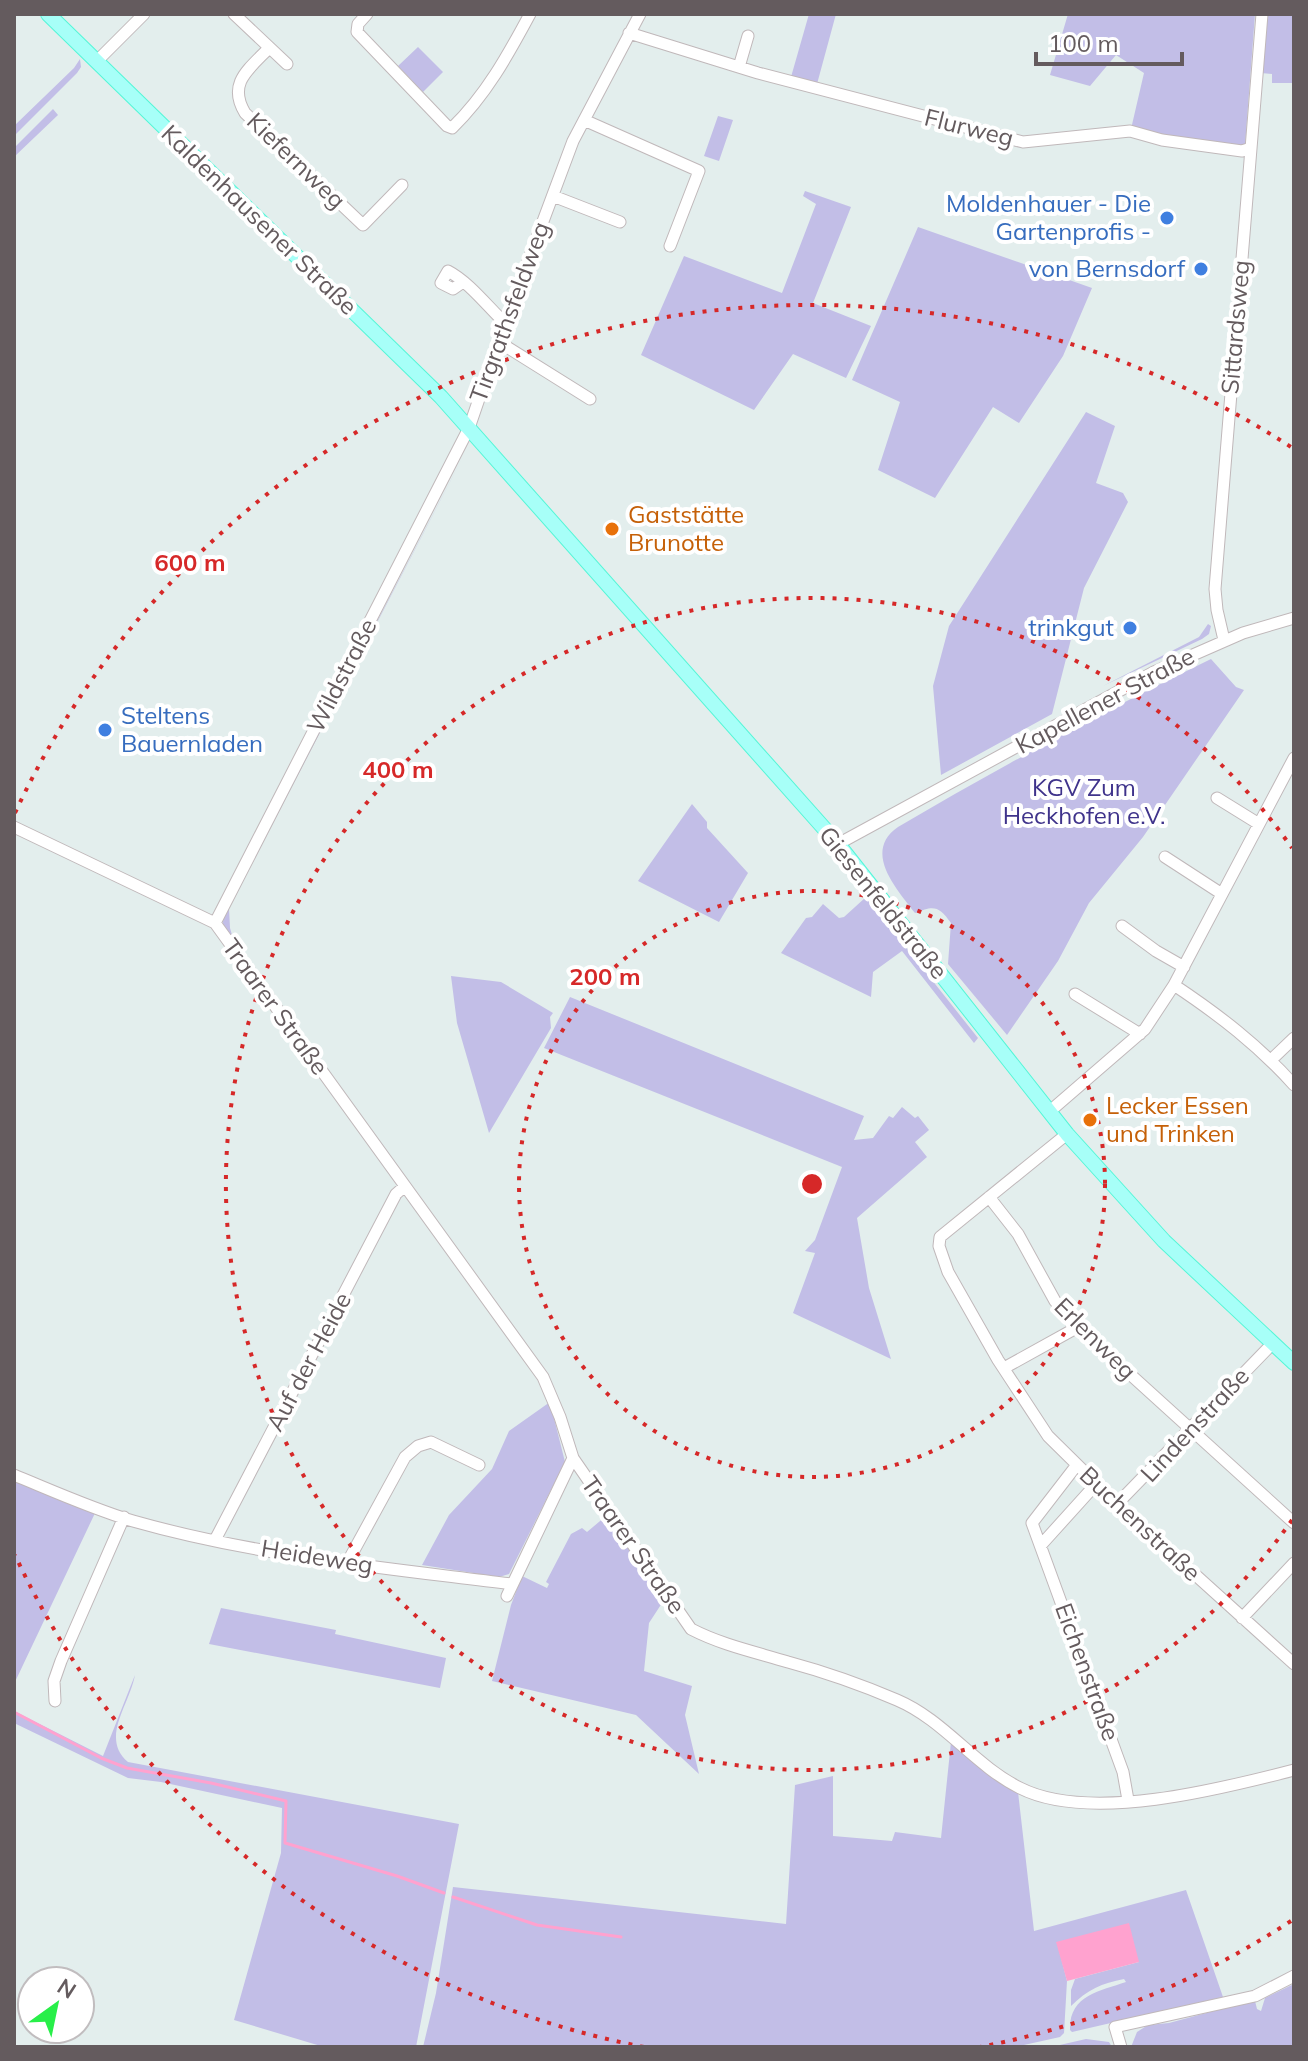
<svg xmlns="http://www.w3.org/2000/svg" width="1308" height="2061" font-family="Mulish,sans-serif">
<style>
.green{fill:#c2bee7}
.water{fill:#ffa2cf}
.lines{fill:none;stroke-linecap:round;stroke-linejoin:round}
.stream{stroke:#ffa2cf;stroke-width:3}
.minor-casing{stroke:#c0b8ba;stroke-width:13}
.major-casing{stroke:#54f6d7;stroke-width:16}
.minor{stroke:#fff;stroke-width:11}
.major{stroke:#a7fff8;stroke-width:14}
.ring{fill:none;stroke:#d62828;stroke-width:4;stroke-dasharray:4 8}
.shop-dot{fill:#3f7fe0;stroke:#fff;stroke-width:3}
.food-dot{fill:#e8710a;stroke:#fff;stroke-width:3}
.labels{text-anchor:middle;stroke-width:8;stroke-linejoin:round;paint-order:stroke}
.street-label{font-size:24px;fill:#645b5e;stroke:#fff}
.shop-label{font-size:24px;fill:#366cbe;stroke:#fff;text-anchor:end}
.food-label{font-size:24px;fill:#c56008;stroke:#fff;text-anchor:start}
.park-label{font-size:24px;fill:#3f338b;stroke:#fff}
.centre{fill:#d62828;stroke:#fff;stroke-width:4}
.ring-label{font-size:24px;text-anchor:middle;font-weight:bold;fill:#d62828;stroke:#fff;stroke-width:8;stroke-linejoin:round;paint-order:stroke}
</style>
<rect width="100%" height="100%" fill="#e3eeed"/>
<path class="green" d="M809,14H836L817,84L791,77Z
M1068,14H1255L1245,146L1240,147L1162,136L1131,129L1144,73L1116,55L1090,86L1050,75Z
M1265,14H1294V83H1272V74L1261,73Z
M418,47L443,72L423,92L398,66Z
M80,59L81,67L77,73L14,136V126L74,68Z
M53,109L58,115L14,157V148Z
M718,116L733,120L719,161L704,156Z
M805,191L851,207L813,303L871,326L846,378L793,354L754,410L641,355L684,256L782,293L816,204L803,196Z
M918,227L1092,288L1063,356L1019,423L993,407L935,498L878,470L900,402L852,380Z
M1086,412L1115,426L1096,483L1123,493L1128,502L1084,588L1052,714L941,775L933,686L949,626Z
M464,455L229,908L230,928L234,942L222,926L225,913Z
M1208,624L1211,626L1209,634L1202,639L1103,686L1199,637Z
M1211,659L1236,687L1244,690L1143,837L1089,903L1058,961L1007,1035L948,964L951,923C939,906 934,905 915,913C897,889 862,852 898,827C1000,767 1104,711 1211,659Z
M692,804L707,822V828L748,873L719,922L638,881Z
M866,897L978,1038L974,1043L902,951L873,972L871,997L781,953L806,918L812,917L823,904L839,918L844,917Z
M451,976L501,982L553,1013L550,1017L551,1028L489,1133L457,1023Z
M570,997L864,1116L854,1140L873,1138L889,1116L893,1118L902,1107L915,1118L918,1116L929,1130L915,1142L927,1157L857,1218L869,1288L891,1359L793,1313L815,1253L805,1251L815,1240L842,1167L544,1048Z
M550,1402L565,1462L509,1574L499,1577L422,1565L449,1515L492,1469L509,1431Z
M14,1480L96,1511L14,1684Z
M606,1516L664,1600L649,1623L644,1671L692,1686L685,1715L699,1774L636,1715L492,1681L511,1605L522,1576L547,1588L549,1584L546,1582L571,1534L582,1528L587,1532Z
M221,1608L336,1630L335,1634L446,1658L440,1688L209,1644Z
M135,1675C129,1706 100,1738 128,1762L459,1824L416,2047H324L234,2020L281,1853L282,1808L161,1782L128,1778L14,1723V1711L103,1756Z
M951,1742L1018,1792L1034,1931L1186,1890L1223,1997L1072,2032L1070,2030C1069,1995 1100,1991 1126,1982L1124,1979C1102,1983 1087,1990 1071,2006V1990L1075,1979L1139,1962L1057,1942L1067,1981L1064,2033L1060,2037L1015,2047H423L436,1993L453,1887L786,1924L795,1785L833,1776V1836L892,1841L895,1832L941,1838Z
M1294,1984V2047H1131L1137,2032L1148,2025L1169,2023L1251,2001H1255L1257,2009L1261,2011L1265,1998Z
M1086,2039L1109,2042L1112,2047H1051Z"/>
<path class="water" d="M1129,1923L1139,1962L1067,1981L1056,1942Z"/>
<g class="lines">
<path class="stream" d="M14,1712L101,1758L127,1768L211,1783L286,1801L285,1843L397,1876L444,1893
M453,1897L537,1925L621,1937"/>
<defs>
<path id="minor" d="M234,14L287,64
M367,14L358,24L357,32L447,126L452,128C486,95 508,55 530,14
M629,33L758,73L1023,142L1130,131L1162,140L1242,151L1251,148
M269,48C249,69 227,83 245,113L363,225L402,185
M97,61L144,14
M739,67L748,36
M584,120L699,171L670,246
M553,196L620,222
M463,282L453,289L441,283L448,271C469,282 488,307 505,323
M499,342L590,399
M1224,640L1217,610L1215,589L1262,14
M1217,798L1259,824
M14,827L215,923L543,1377L560,1417L573,1458L691,1629C722,1645 755,1652 788,1662C825,1672 862,1685 897,1700C944,1720 974,1765 1020,1788C1089,1823 1221,1789 1294,1770
M838,844L1154,672L1243,633L1294,618
M1165,857L1222,894
M215,923L469,428L505,323L573,141L640,14
M1122,926L1156,951L1184,967
M1174,985C1219,1015 1258,1045 1294,1085
M1075,994L1140,1034
M1271,1060L1294,1038
M1049,1112L1145,1029L1174,985L1294,758
M1067,1134L940,1237L939,1246L948,1272L998,1360L1048,1436L1117,1504L1294,1664
M989,1197L1018,1234L1055,1301L1078,1327L1294,1523
M1004,1368L1078,1327
M1076,1466L1032,1523L1123,1772L1128,1800
M14,1475C53,1491 93,1509 133,1521C256,1556 386,1568 512,1584
M1117,1504L1272,1344
M215,1540L396,1194L405,1186
M1041,1545L1097,1483
M347,1563L405,1457L418,1446L431,1442L479,1465
M507,1596L573,1458
M1242,1618L1294,1563
M55,1701L54,1681L61,1661L124,1517
M1121,2047L1115,2027L1255,1996L1294,1976"/>
<path id="major" d="M48,14L441,397L838,844L1067,1134L1164,1241L1294,1363"/>
</defs>
<use href="#minor" class="minor-casing"/>
<use href="#major" class="major-casing"/>
<use href="#minor" class="minor"/>
<use href="#major" class="major"/>
</g>
<g class="ring">
<circle cx="812" cy="1184" r="293"/>
<path d="M1292 1520A586 586 0 1 1 1292 848"/>
<path d="M1291 1921A879 879 0 0 1 980 2047M644 2047A879 879 0 0 1 15 1555M15 813A879 879 0 0 1 1291 447"/>
</g>
<g class="shop-dot">
<circle cx="1167" cy="218" r="8"/>
<circle cx="1201" cy="269" r="8"/>
<circle cx="1130" cy="628" r="8"/>
<circle cx="105" cy="730" r="8"/>
</g>
<g class="food-dot">
<circle cx="612" cy="529" r="8"/>
<circle cx="1090" cy="1120" r="8"/>
</g>
<g class="labels">
<g class="street-label">
<text transform="translate(969 128) rotate(14)" y="8">Flurweg</text>
<text transform="translate(296 161) rotate(44)" y="8">Kiefernweg</text>
<text transform="translate(259 220) rotate(44)" y="8">Kaldenhausener Straße</text>
<text transform="translate(510 312) rotate(-70)" y="8">Tirgrathsfeldweg</text>
<text transform="translate(1236 327) rotate(-85)" y="8">Sittardsweg</text>
<text transform="translate(342 676) rotate(-63)" y="8">Wildstraße</text>
<text transform="translate(1105 701) rotate(-28)" y="8">Kapellener Straße</text>
<text transform="translate(883 903) rotate(51)" y="8">Giesenfeldstraße</text>
<text transform="translate(275 1007) rotate(54)" y="8">Traarer Straße</text>
<text transform="translate(1095 1339) rotate(45)" y="8">Erlenweg</text>
<text transform="translate(309 1362) rotate(-62)" y="8">Auf der Heide</text>
<text transform="translate(1195 1425) rotate(-47)" y="8">Lindenstraße</text>
<text transform="translate(1140 1524) rotate(43)" y="8">Buchenstraße</text>
<text transform="translate(633 1545) rotate(55)" y="8">Traarer Straße</text>
<text transform="translate(317 1557) rotate(9)" y="8">Heideweg</text>
<text transform="translate(1087 1672) rotate(70)" y="8">Eichenstraße</text>
</g>
<g class="shop-label">
<text x="1151" y="212">Moldenhauer - Die<tspan x="1151" dy="28">Gartenprofis -</tspan></text>
<text x="1185" y="277">von Bernsdorf</text>
<text x="1114" y="636">trinkgut</text>
<text x="121" y="724" text-anchor="start">Steltens<tspan x="121" dy="28">Bauernladen</tspan></text>
</g>
<g class="food-label">
<text x="628" y="523">Gaststätte<tspan x="628" dy="28">Brunotte</tspan></text>
<text x="1106" y="1114">Lecker Essen<tspan x="1106" dy="28">und Trinken</tspan></text>
</g>
<g class="park-label">
<text x="1084" y="796">KGV Zum<tspan x="1084" dy="28">Heckhofen e.V.</tspan></text>
</g>
</g>
<circle cx="812" cy="1184" r="12" class="centre"/>
<g class="ring-label">
<text x="190" y="571">600 m</text>
<text x="398" y="778">400 m</text>
<text x="605" y="985">200 m</text>
</g>
<rect width="1308" height="2061" fill="none" stroke="#645b5e" stroke-width="32"/>
<g transform="translate(56 2005) rotate(33)"><circle r="38" fill="#ffffff" stroke="#c1bdbf" stroke-width="2"/>
<path d="M0-6L14 30L0 20L-14 30Z" fill="#28ef49"/>
<text y="-12" font-size="22" font-weight="bold" text-anchor="middle" fill="#645b5e">N</text>
</g>
<path d="M1036 52v12h146v-12" fill="none" stroke="#645b5e" stroke-width="4"/>
<text x="1048" y="52" font-size="24" fill="#645b5e" stroke="#ffffff" stroke-width="6" paint-order="stroke">100 m</text>
</svg>
